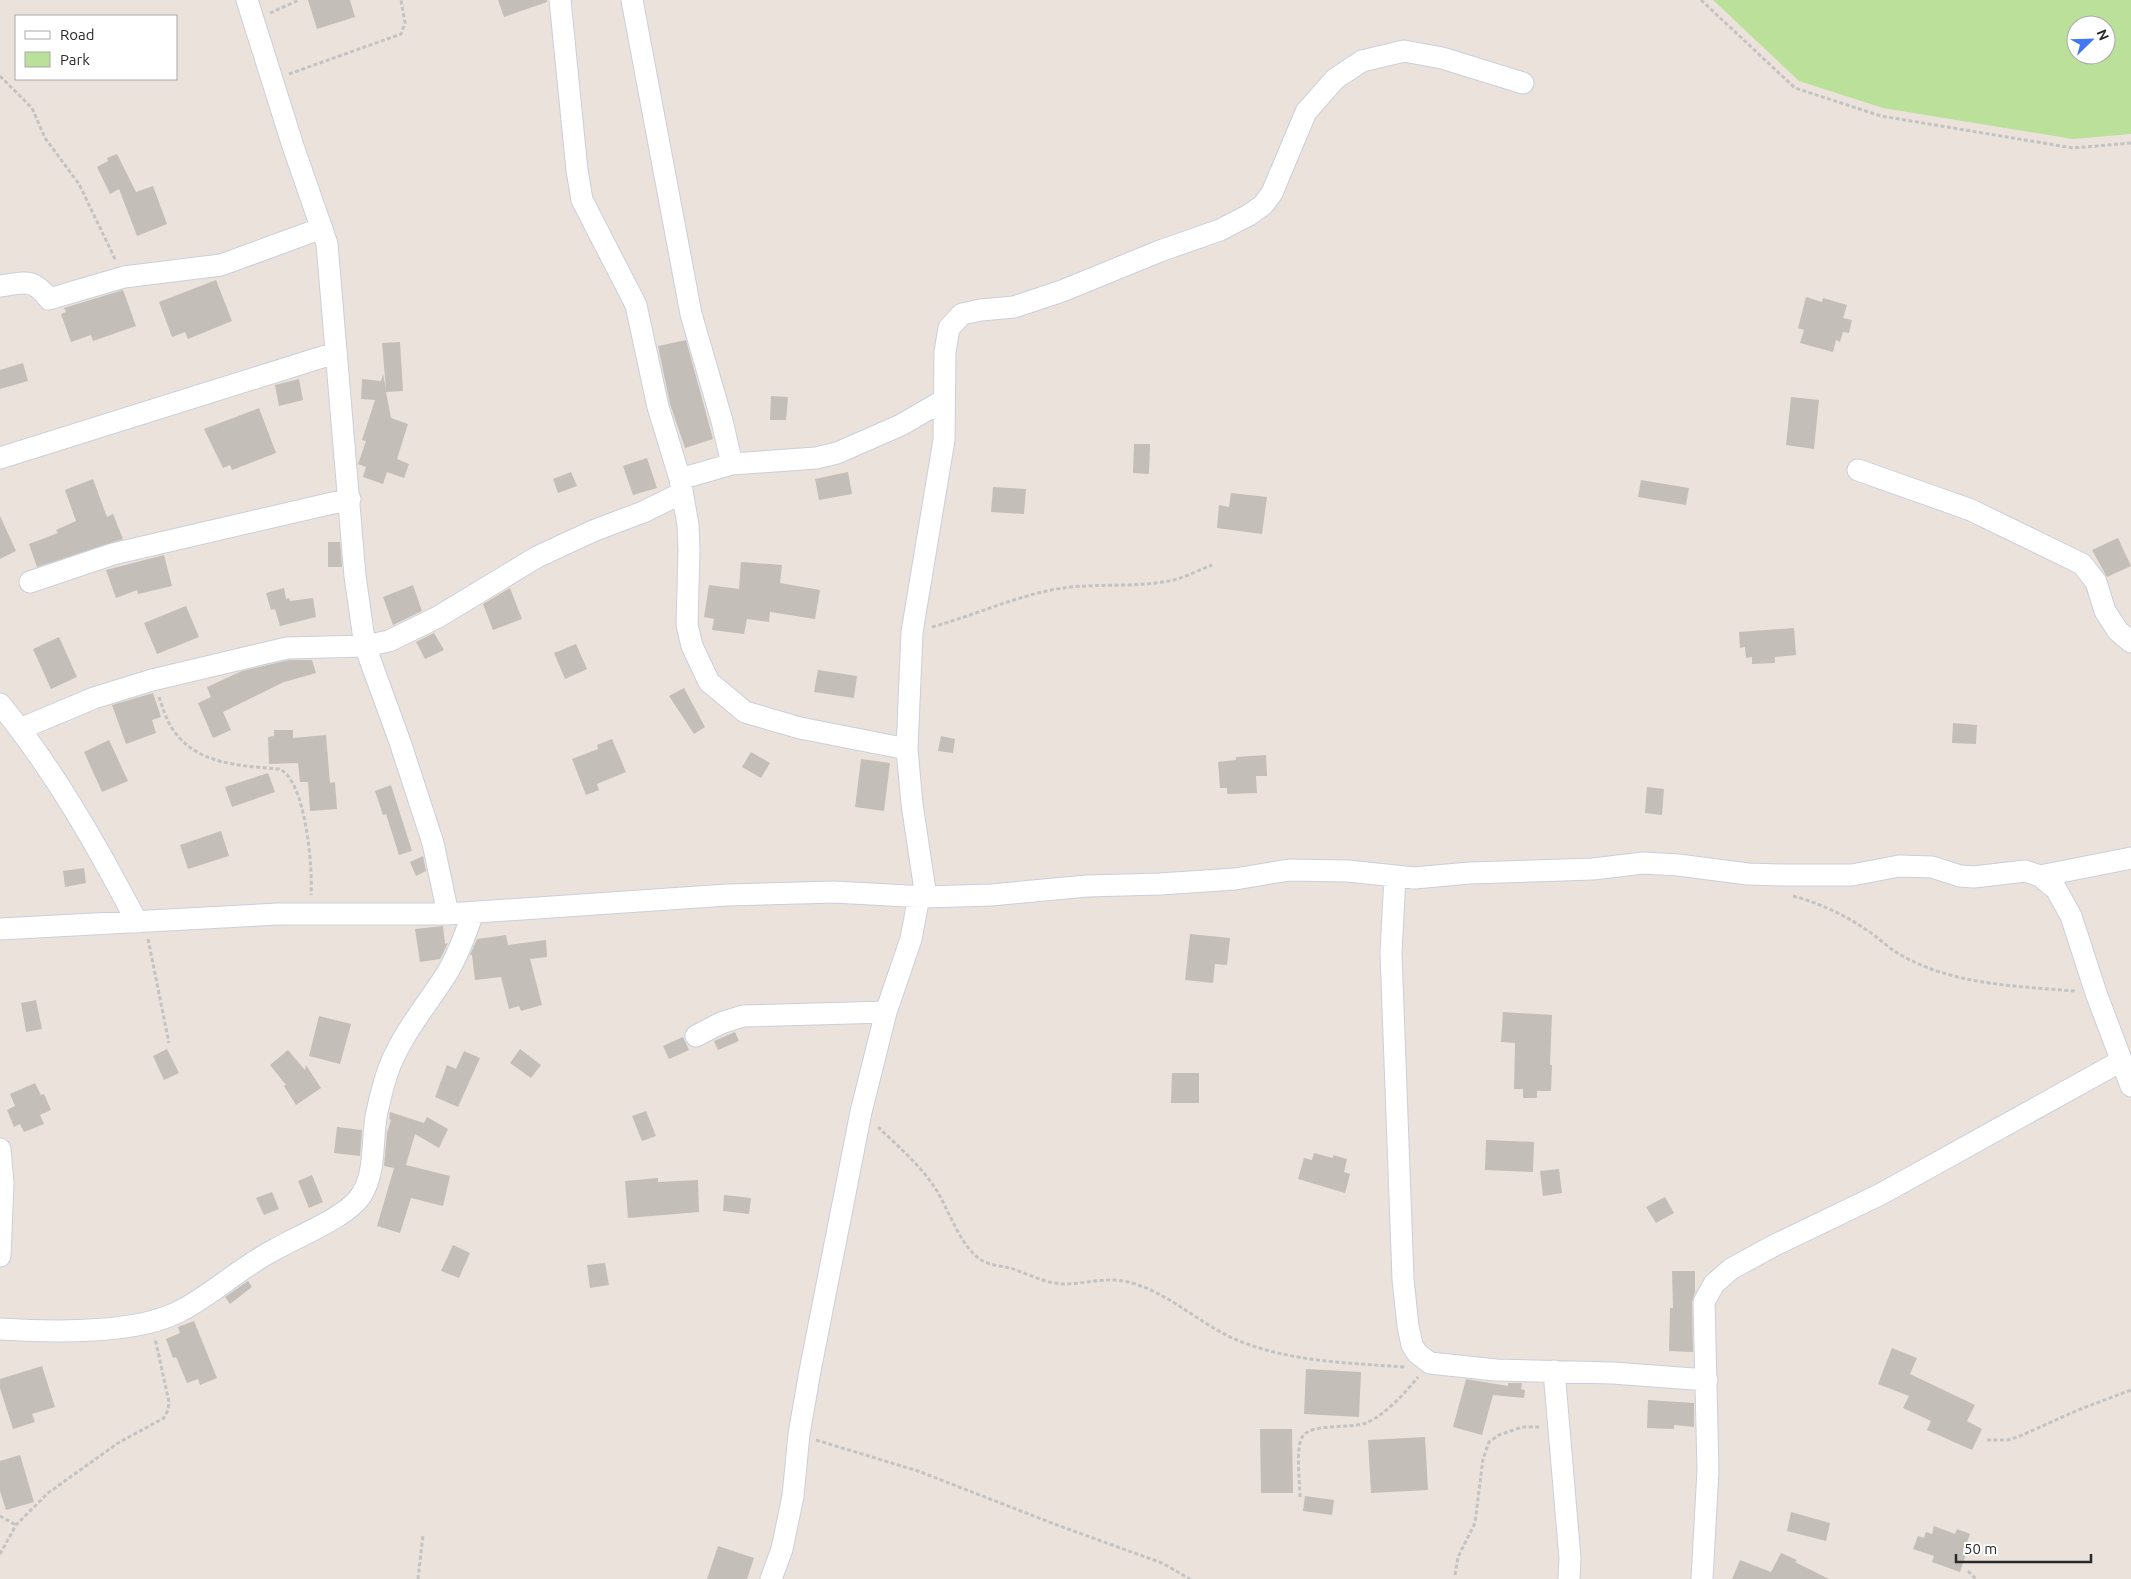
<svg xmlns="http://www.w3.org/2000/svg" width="2131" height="1579" font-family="Ubuntu,sans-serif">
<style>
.green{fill:#bae09a;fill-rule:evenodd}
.building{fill:#c3beb7}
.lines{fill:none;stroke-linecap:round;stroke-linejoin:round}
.minor-casing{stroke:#cacfdb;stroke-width:23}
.path{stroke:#c3c3c3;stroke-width:3;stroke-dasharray:4 2.5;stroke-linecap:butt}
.minor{stroke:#fff;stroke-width:21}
</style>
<rect width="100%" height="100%" fill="#ebe2dc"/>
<path class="green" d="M1713,0H2131V134L2073,139L1883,108L1799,81ZM2076,25H2106V55H2076Z"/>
<path class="building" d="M308,0H350L355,17L317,29Z
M498,0H547V2L504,17Z
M117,154L136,192L153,186L167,224L137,236L119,189L110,194L97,167L108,161L107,158Z
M216,280L232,321L188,339L185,332L172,337L159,302Z
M123,290L136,326L93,341L91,335L71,342L61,314L66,312L64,308Z
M1806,297L1822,302L1823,298L1847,305L1843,318L1852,320L1849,333L1843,332L1840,342L1836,340L1833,352L1800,343L1804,330L1798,328Z
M686,340L713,439L685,448L670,404L658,346Z
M400,342L403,391L386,392L391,418L408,424L397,459L409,464L404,478L387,472L383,484L363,477L366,467L358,464L366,441L362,440L375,400L361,399L362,379L381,381L383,374L386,389L382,343Z
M23,363L28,381L0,389V370Z
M299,379L303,400L279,406L275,385Z
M771,396L788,397L786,420H770Z
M1791,397L1819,400L1814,449L1786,445Z
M259,408L276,453L232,470L230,465L223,468L204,429Z
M1134,444H1150L1149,474L1133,473Z
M647,458L657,488L633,495L623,466Z
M571,472L577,486L558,493L553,479Z
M848,472L852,494L819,500L815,479Z
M93,479L107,517L113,514L123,539L37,567L29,544L58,533L56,530L76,521L65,490Z
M1641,480L1689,488L1686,505L1638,497Z
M993,487L1026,489L1024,514L991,512Z
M1231,493L1267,497L1262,534L1217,528L1219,505L1229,507Z
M0,516L16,551L0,559Z
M2118,538L2131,566L2107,577L2092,550Z
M328,542H340L342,567H328Z
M164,555L172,586L138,594L137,590L116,598L106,570Z
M741,562L782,565L780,583L820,590L815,619L770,612L769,622L747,619L744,634L712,630L714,619L704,617L709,585L739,589Z
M413,585L422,611L393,625L383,597Z
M284,588L286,599L289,598L290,601L313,598L316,617L280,626L275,609L271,610L266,593Z
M510,588L522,619L493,630L483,604Z
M186,606L199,637L157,654L144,623Z
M1794,628L1796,655L1775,657V663L1752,664V657L1746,658L1745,647L1740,648L1739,632Z
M434,633L444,650L425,659L416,642Z
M59,637L77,677L51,689L33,649Z
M576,644L587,669L565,679L554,653Z
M289,660H312L316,673L284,682L223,712L231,730L213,738L198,703L211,697L207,687L242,671Z
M818,670L857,676L854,698L814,692Z
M684,688L705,727L694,734L669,696Z
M153,693L161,717L152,720L156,733L126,744L112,705Z
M1953,723L1977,725L1976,744L1952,743Z
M274,730H293V738L326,735L330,783L335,782L337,809L310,811L308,782H300L298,763L269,764L268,737L274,736Z
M941,736L955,739L953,753L938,751Z
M612,739L626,772L597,784L599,790L586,795L572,759L598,749L597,745Z
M109,740L128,781L102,792L84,752Z
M751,752L770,763L761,778L742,767Z
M1266,755L1267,776H1256L1257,793L1227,794V788H1220L1218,762L1236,760V757Z
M861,759L890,763L884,811L855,807Z
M268,773L275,792L232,807L225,787Z
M391,785L412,851L399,855L386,814L383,815L375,791Z
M1647,787L1664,789L1662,815L1645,813Z
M221,831L229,856L188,869L180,845Z
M423,856L426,871L416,876L410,862Z
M84,868L86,883L65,887L63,871Z
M443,926L445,944L448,943L440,959L420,962L415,929Z
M1190,934L1230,938L1227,965L1215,964L1213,983L1185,980Z
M506,935L508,945L546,940L547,957L530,959L542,1005L521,1011L519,1006L509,1009L501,977L475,980L472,955H470L477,939Z
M36,1000L42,1029L26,1032L21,1003Z
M1503,1012L1552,1015L1550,1065H1552L1551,1091H1537V1098H1523V1089H1514L1515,1043L1501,1042Z
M319,1016L351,1024L340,1064L309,1056Z
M735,1032L739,1041L718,1050L714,1041Z
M683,1037L689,1050L669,1059L663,1046Z
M167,1049L179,1073L164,1080L153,1056Z
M520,1049L541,1065L531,1078L510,1063Z
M288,1050L305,1070L306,1065L321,1088L296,1105L284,1086L286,1085L270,1065Z
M464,1051L480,1058L458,1107L435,1097L447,1065L456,1069Z
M1172,1073H1199V1103H1171Z
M35,1083L41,1095L44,1094L51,1110L40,1115L44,1124L24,1132L20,1124L14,1127L7,1110L15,1106L10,1094Z
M646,1111L656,1136L642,1141L632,1116Z
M390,1112L424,1123L427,1117L448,1129L439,1148L415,1134L406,1165L450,1176L443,1206L411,1198L400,1233L377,1226L394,1168L384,1166L387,1133L391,1120L389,1119Z
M337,1127L362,1130L360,1156L334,1153Z
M1486,1140L1534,1142L1533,1172L1485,1170Z
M1314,1153L1333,1158V1155L1347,1159L1344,1172L1350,1174L1345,1193L1298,1179L1304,1158L1312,1160Z
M1559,1169L1562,1193L1543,1196L1540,1171Z
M312,1175L323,1202L309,1208L298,1181Z
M658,1178V1182L698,1180L699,1212L628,1218L625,1181Z
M272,1192L279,1209L264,1215L256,1198Z
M724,1195L751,1198L749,1214L723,1211Z
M1665,1197L1674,1213L1656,1223L1646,1207Z
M453,1245L470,1253L459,1278L441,1271Z
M605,1263L609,1285L590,1288L587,1265Z
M1672,1271H1695V1292L1692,1302L1693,1352L1669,1351L1670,1308H1673Z
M248,1281L252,1287L230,1304L225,1297Z
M194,1321L217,1378L200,1385L198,1379L187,1383L176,1357L173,1358L166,1339L180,1333L178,1327Z
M1892,1348L1917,1358L1910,1374L1975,1405L1967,1421L1982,1429L1972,1450L1927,1430L1931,1421L1903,1408L1909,1396L1878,1384Z
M42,1366L55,1407L32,1414L35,1422L13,1429L0,1388V1379Z
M1306,1369L1361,1372L1359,1417L1304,1414Z
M1466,1379L1508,1386V1383H1522L1521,1389L1525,1390L1524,1398L1493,1395L1482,1435L1453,1427Z
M1648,1400L1694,1403V1427L1674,1425V1429L1647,1428Z
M1260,1429H1292L1293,1493H1261Z
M1425,1437L1428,1490L1371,1493L1368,1440Z
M20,1455L34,1502L6,1510L0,1491V1461Z
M1305,1496L1334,1500L1332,1515L1303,1511Z
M1791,1512L1830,1523L1826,1541L1787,1531Z
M1934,1526L1955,1534L1957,1529L1970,1534L1963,1553L1966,1554L1960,1572L1932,1562L1934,1556L1913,1549L1918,1536L1924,1538L1926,1532L1932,1534Z
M718,1546L754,1558L747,1579H707Z
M1781,1553L1797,1560L1795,1562L1829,1579H1732L1740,1560L1771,1572Z"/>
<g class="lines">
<defs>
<path id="minor" d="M247,0L293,146L327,244L355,576L365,646L400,742L433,843L448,914
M560,0L577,170L582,200L636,305L658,407L680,479L688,525L689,550L687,625L692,646L709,682L745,712L800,728L907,749
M632,0L691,314L722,421L732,464
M0,286C25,283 32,277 49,299L124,277L221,265L322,228
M0,458L335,353
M1858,470L1971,510L2082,564L2096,582L2105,611L2118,631L2131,642
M680,479L732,464L816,458L837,453L901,425L944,400
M30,582L113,554L350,499
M0,704C55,771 97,846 137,922
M20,729L94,698L152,680L287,648L365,646L389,641L438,617L537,557L593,531L643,512L682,493
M1395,876L1391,953L1403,1279L1408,1326L1412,1345L1417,1353L1430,1363L1496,1370L1613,1373L1707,1380
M2040,876L2131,858
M926,897L912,804L907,749L912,632L944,440L945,352L949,328L962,314L981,310L1014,307L1062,291L1160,251L1220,230L1249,215L1263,205L1272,193L1306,112L1335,79L1362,61L1404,51L1442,58L1523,83
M0,929L278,914H448L727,895L834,892L926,897L991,895L1087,886L1160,884L1235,879L1289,870L1348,871L1414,878L1470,873L1593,869L1643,863L1678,865L1748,874L1784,875H1852L1899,866L1932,867L1960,876L1974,877L2025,871L2040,876L2056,889L2071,916L2096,993L2131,1086
M696,1036L721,1023L743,1016L886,1012
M0,1149L3,1183L0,1256
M0,1329C50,1332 138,1335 182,1310C214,1293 241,1267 274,1250C298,1236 345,1218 360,1197C377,1173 371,1139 377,1112C380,1098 384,1082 389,1068C402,1035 424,1008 444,978C457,958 465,935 473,913
M1554,1371L1570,1558L1569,1579
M771,1579L782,1549L793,1496L799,1434L810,1371L861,1112L886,1012L911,939L919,896
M1702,1579L1708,1470L1704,1302L1714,1284L1731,1269L1773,1246L1881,1194L2121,1061"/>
</defs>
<use href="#minor" class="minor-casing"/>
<path class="path" d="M1701,0L1795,88L1881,116L2073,148L2131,143
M270,13L299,0
M289,74L401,34L405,23L401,0
M0,76L32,108L45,138L79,184L115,259
M932,627C976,615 1017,595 1063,588C1098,583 1140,588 1173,580C1186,577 1199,570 1212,565
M159,697C163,709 168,725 177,735C201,765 244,766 279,769C306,779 313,870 311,895
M1793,896C1819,903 1843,914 1865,929C1877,936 1887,947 1899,954C1952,985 2015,986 2075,991
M148,939L169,1043
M878,1127C898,1146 922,1167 937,1191C949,1211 961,1247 981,1260C989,1265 1001,1266 1010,1268C1029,1274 1048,1285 1068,1284C1088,1283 1107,1277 1128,1282C1169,1292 1199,1324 1237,1340C1290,1362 1349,1363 1405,1367
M816,1440L918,1471L1057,1525L1162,1563L1190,1579
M1987,1440H2008L2020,1436L2078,1410L2131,1390
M1300,1497C1300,1483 1295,1446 1303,1436C1312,1423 1350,1429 1366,1423C1385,1415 1405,1393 1418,1377
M0,1516L16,1525
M0,1554L16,1525L48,1493L118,1443L164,1418L168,1410L169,1402L155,1338
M1968,1571L1976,1579
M1455,1575L1458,1557L1475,1523L1483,1459L1489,1442L1499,1435L1522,1427H1541
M418,1579L423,1535"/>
<use href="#minor" class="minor"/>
</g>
<rect x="15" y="15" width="162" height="65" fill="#ffffff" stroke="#a9a9a9"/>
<rect x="25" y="31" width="25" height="8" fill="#ffffff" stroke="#a9a9a9"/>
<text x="60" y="40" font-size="15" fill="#292929">Road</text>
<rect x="25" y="52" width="25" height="15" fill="#bae09a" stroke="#a9a9a9"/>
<text x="60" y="65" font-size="15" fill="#292929">Park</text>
<g transform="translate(2091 40) rotate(67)"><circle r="24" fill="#ffffff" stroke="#a9a9a9"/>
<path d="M0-4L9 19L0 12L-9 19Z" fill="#4178f2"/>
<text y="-8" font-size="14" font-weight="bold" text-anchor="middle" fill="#292929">N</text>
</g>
<path d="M1956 1554v8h135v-8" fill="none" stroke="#292929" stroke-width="2.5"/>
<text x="1964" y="1554" font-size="15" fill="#292929" stroke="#ffffff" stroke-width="4" paint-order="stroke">50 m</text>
</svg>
